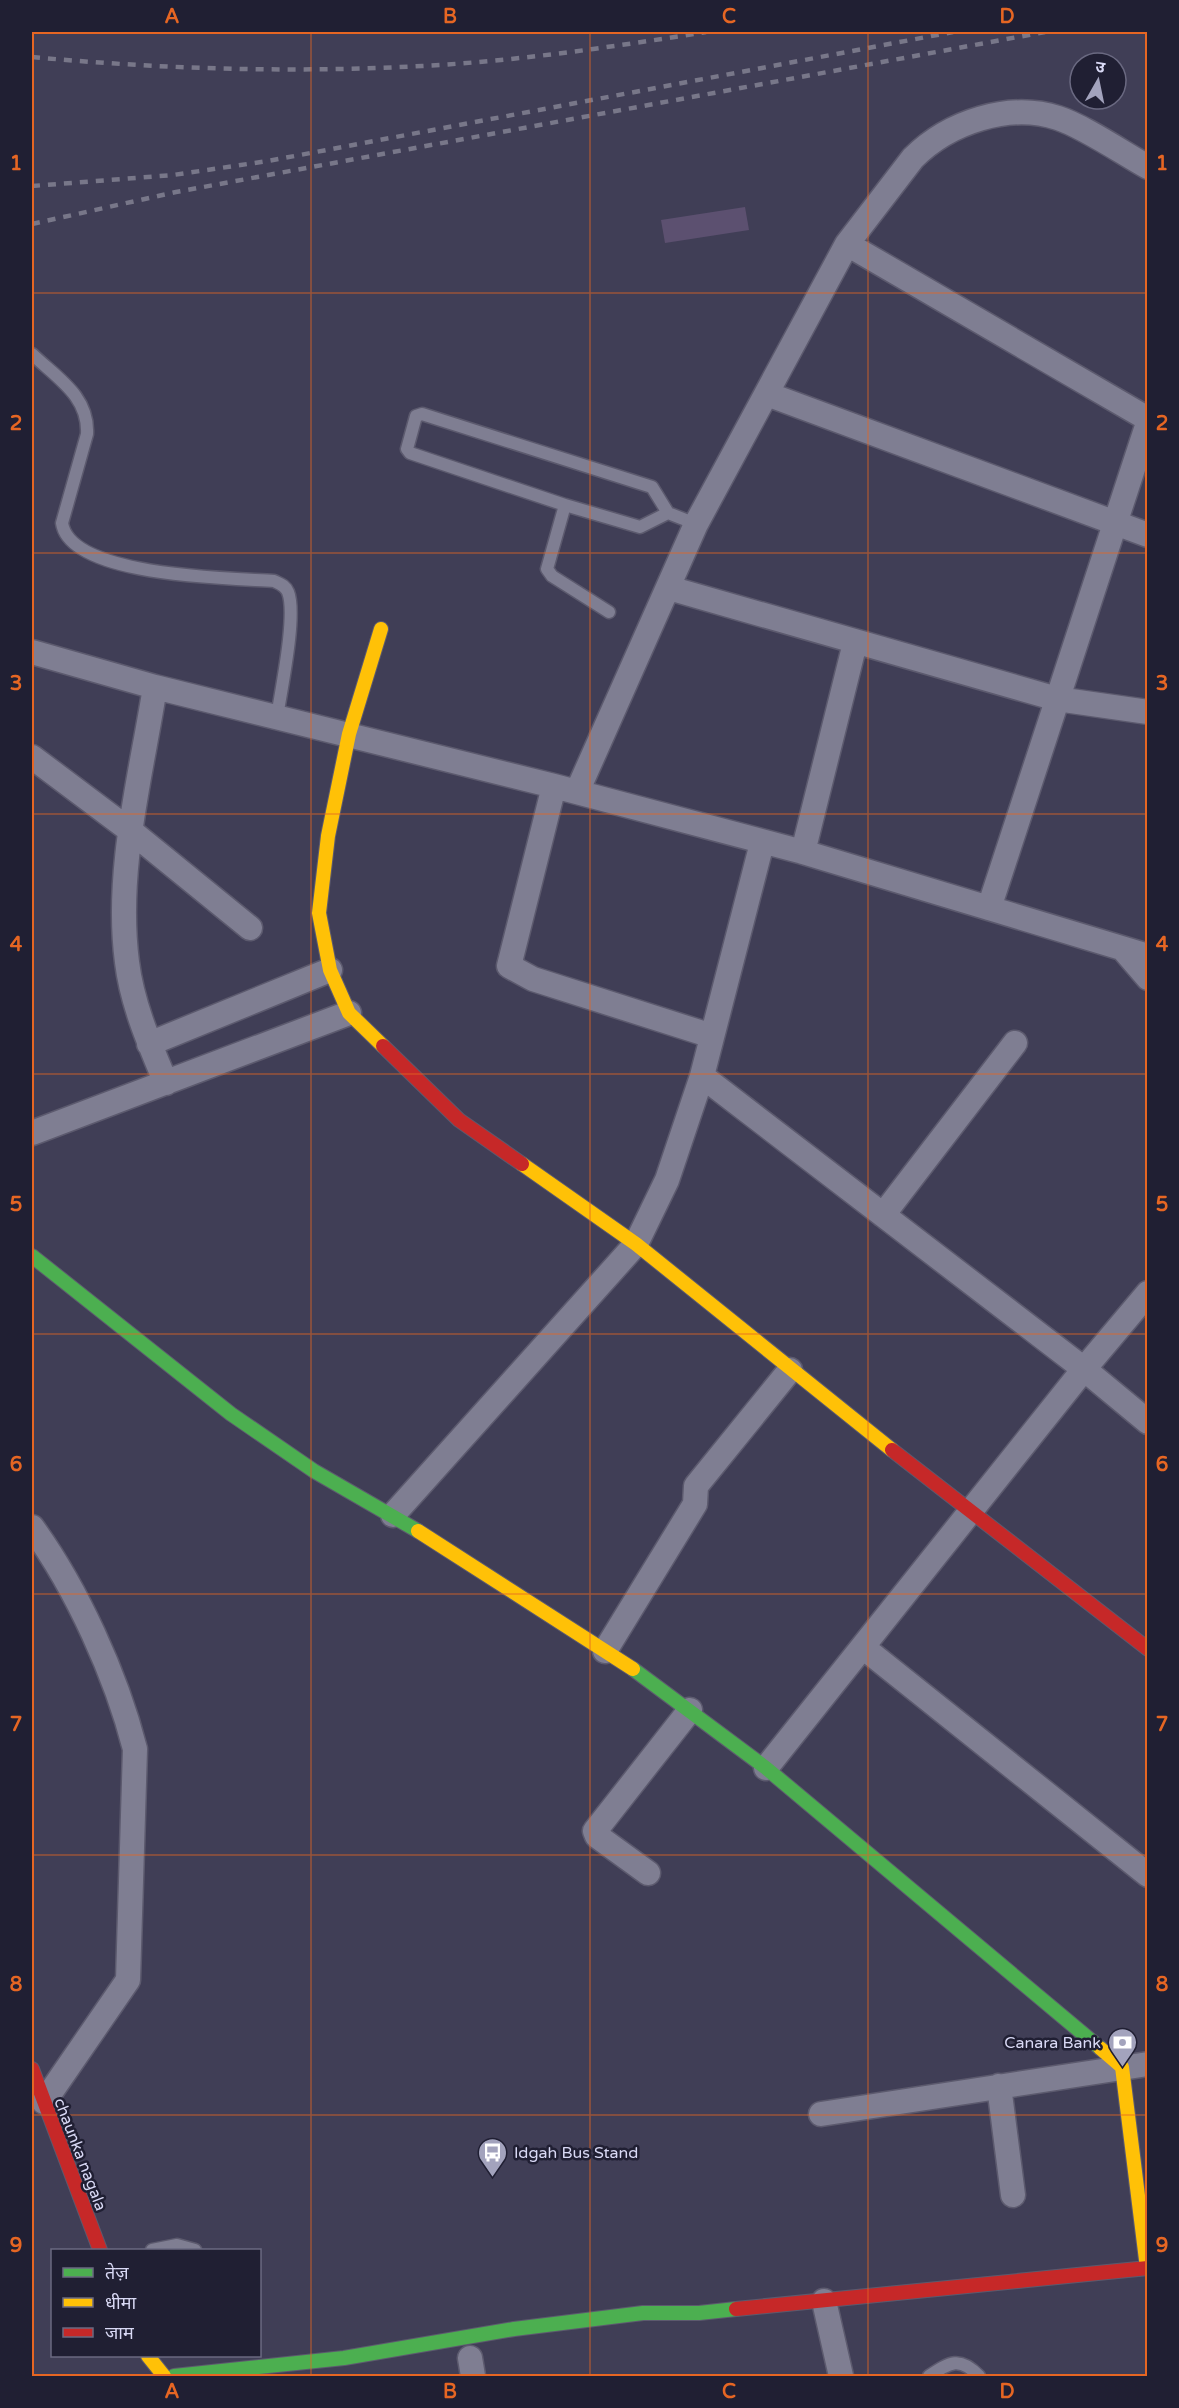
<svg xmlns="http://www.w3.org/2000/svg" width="1179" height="2408" font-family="'Varela Round','Noto Sans Devanagari',sans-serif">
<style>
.building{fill:#5c5070}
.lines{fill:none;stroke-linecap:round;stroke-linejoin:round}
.lane-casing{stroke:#5c5a6e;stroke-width:15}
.street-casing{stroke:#5c5a6e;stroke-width:27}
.fast-casing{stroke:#5c5a6e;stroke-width:16}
.slow-casing{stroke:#5c5a6e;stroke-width:16}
.jam-casing{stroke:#5c5a6e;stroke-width:16}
.lane{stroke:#7f7e92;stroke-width:12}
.street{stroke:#7f7e92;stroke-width:24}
.fast{stroke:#4caf50;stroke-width:14}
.slow{stroke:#ffc107;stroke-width:14}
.jam{stroke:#c62828;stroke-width:14}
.rail{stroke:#787789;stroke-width:4.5;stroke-dasharray:8 8;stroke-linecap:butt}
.grid{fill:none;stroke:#e66623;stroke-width:1.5;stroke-opacity:0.55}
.labels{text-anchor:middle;stroke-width:5;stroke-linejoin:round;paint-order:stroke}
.poi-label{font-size:16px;fill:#d9d9f5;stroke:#201f33;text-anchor:end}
.street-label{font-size:16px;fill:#d9d9f5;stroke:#201f33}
.neatline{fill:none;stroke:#e66623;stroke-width:2}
.grid-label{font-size:20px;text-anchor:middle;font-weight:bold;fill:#e66623}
</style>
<rect width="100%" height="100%" fill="#403e56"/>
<path class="building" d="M745,207L749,230L665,243L661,220Z"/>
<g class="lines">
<defs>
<path id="lane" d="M32,354C57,378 89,396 87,434L62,523C70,577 230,578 274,581C280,584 285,585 288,592C297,615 281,690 277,717
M565,505L547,569L552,576L609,612
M668,513L640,527L565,505L410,453L407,449L416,416L422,414L652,487L668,513L696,524
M152,2250L177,2245L195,2250
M929,2376C950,2362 960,2356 979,2376"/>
<path id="street" d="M847,244L1148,419
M767,394L1148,535
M669,588L1057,699L1148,712
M32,652L155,687L554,786L803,852L1148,956
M155,687C141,776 115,871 127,962C132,1004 150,1045 166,1083
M32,757L132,832L250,928
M554,786L509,966L533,979L712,1036
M577,792L696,524L847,244L913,158C949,122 1009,102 1058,118C1083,126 1123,153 1148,167
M803,852L855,643
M989,908L1148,423
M1123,949L1148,978
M149,1044L330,970
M702,1076L1084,1369L1148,1422
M32,1133L349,1013
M883,1215L1015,1043
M393,1515L636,1244L667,1180L702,1076L762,843
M32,1527C77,1589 116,1675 135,1749L128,1980L44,2102
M864,1648L1148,1875
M605,1651L695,1504L696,1486L790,1370
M766,1768L1084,1369L1148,1293
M648,1873L597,1836L595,1831L690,1710
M999,2086L1013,2195
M821,2114L1148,2064
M824,2301L841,2376
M470,2358L473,2376"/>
<path id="fast" d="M32,1256L231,1414L314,1471L418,1531
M633,1669L766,1768L1100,2048
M174,2376L344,2358L514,2329L643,2313H699L736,2309"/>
<path id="slow" d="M381,629L349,734L328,836L319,913L330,970L349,1013L383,1046
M522,1164L636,1244L892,1450
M418,1531L633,1669
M1100,2048L1122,2067L1147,2268
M148,2356L164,2376"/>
<path id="jam" d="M383,1046L459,1120L522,1164
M892,1450L1148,1649
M32,2069L100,2250
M736,2309L1148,2268"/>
</defs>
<use href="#lane" class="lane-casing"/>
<use href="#street" class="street-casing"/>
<use href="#fast" class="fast-casing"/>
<use href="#slow" class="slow-casing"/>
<use href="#jam" class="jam-casing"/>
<use href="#lane" class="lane"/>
<use href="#street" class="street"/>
<use href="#fast" class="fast"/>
<use href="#slow" class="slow"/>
<use href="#jam" class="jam"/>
<path class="rail" d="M32,57C161,69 292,73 422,66C517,61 612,47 706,32
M32,186L173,175L268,161L953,32
M32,224L176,192L1045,32"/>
</g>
<path class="grid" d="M311,32V2376M590,32V2376M868,32V2376M32,293H1148M32,553H1148M32,814H1148M32,1074H1148M32,1334H1148M32,1594H1148M32,1855H1148M32,2115H1148"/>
<defs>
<symbol id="bank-pin" viewBox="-11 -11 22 30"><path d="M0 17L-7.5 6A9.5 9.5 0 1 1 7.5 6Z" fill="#a3a3bd" stroke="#201f33"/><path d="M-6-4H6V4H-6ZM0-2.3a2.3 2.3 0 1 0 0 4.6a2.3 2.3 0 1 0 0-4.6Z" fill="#fff"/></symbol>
<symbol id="bus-pin" viewBox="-11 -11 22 30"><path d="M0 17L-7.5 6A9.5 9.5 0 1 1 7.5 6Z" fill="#a3a3bd" stroke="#201f33"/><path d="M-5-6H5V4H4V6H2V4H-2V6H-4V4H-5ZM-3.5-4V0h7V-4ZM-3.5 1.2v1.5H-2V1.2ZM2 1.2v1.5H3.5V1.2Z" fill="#fff"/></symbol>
</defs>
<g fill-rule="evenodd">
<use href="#bank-pin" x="1106" y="2026" width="33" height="45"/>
<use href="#bus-pin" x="476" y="2136" width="33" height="45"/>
</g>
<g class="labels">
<g class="poi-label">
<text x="1101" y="2048">Canara Bank</text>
<text x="514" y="2158" text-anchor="start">Idgah Bus Stand</text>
</g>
<g class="street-label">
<text transform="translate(81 2154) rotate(69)" y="6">chaunka nagala</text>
</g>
</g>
<rect width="1179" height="2408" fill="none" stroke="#201f33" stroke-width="66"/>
<rect x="51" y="2249" width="210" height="108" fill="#201f33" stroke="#6a6981" stroke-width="1.5"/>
<rect x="63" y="2268" width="30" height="9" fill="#4caf50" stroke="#6a6981" stroke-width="1.5"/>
<text x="105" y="2279" font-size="18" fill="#d9d9f5">तेज़</text>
<rect x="63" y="2298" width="30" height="9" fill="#ffc107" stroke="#6a6981" stroke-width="1.5"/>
<text x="105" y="2309" font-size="18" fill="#d9d9f5">धीमा</text>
<rect x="63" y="2328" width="30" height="9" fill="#c62828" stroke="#6a6981" stroke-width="1.5"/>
<text x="105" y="2339" font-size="18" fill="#d9d9f5">जाम</text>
<g transform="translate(1098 81) rotate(9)"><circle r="28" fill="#201f33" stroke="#6a6981" stroke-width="1.5"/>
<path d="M0-4.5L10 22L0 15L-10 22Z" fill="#a3a3bd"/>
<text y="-9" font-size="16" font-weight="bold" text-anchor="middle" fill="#d9d9f5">उ</text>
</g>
<rect x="33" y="33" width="1113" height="2342" class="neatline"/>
<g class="grid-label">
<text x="172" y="23">A</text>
<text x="450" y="23">B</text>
<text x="729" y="23">C</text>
<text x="1007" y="23">D</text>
<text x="16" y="170">1</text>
<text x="1162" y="170">1</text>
<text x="16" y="430">2</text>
<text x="1162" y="430">2</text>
<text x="16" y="690">3</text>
<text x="1162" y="690">3</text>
<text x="16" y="951">4</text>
<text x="1162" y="951">4</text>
<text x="16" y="1211">5</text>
<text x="1162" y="1211">5</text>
<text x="16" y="1471">6</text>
<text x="1162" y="1471">6</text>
<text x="16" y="1731">7</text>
<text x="1162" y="1731">7</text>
<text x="16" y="1991">8</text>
<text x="1162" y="1991">8</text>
<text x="16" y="2252">9</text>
<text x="1162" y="2252">9</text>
<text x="172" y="2398">A</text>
<text x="450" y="2398">B</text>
<text x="729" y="2398">C</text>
<text x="1007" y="2398">D</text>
</g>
</svg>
